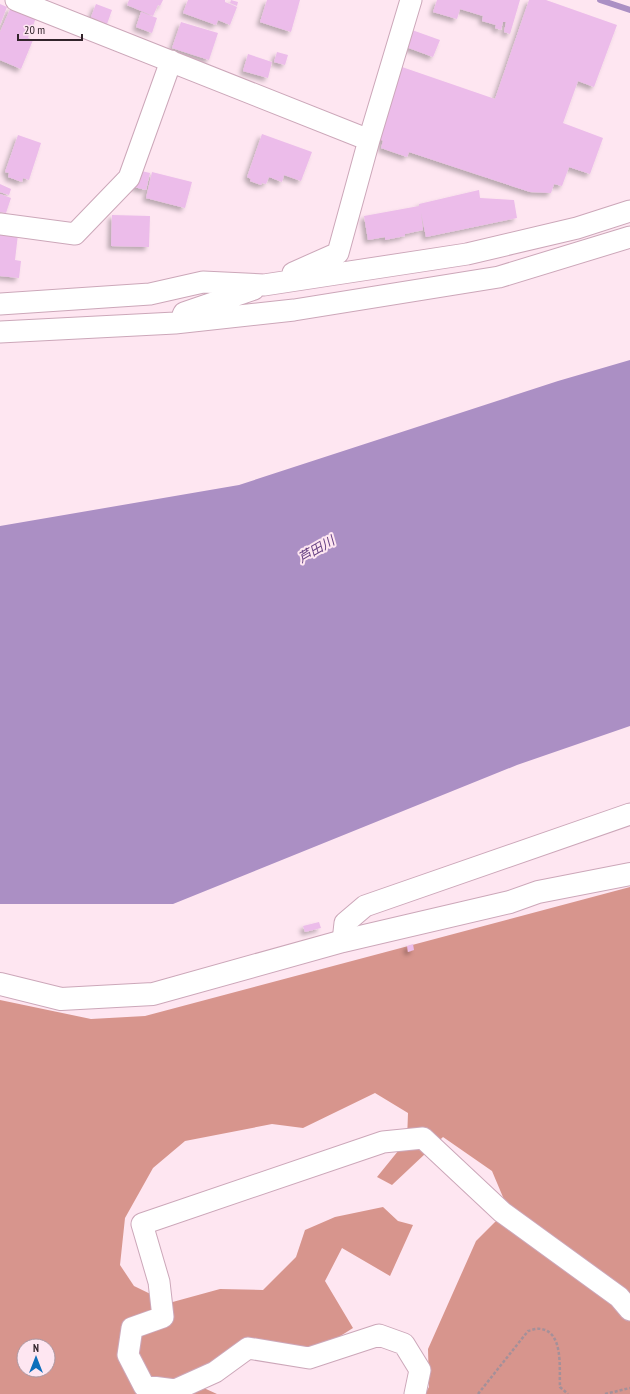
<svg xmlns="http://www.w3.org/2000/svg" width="630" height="1394" font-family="'PT Sans Narrow','Noto Sans JP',sans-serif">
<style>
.forest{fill:#d7958d;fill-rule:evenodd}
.water{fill:#ab8fc4}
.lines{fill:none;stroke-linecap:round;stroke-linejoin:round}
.stream{stroke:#ab8fc4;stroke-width:6}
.building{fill:#ecbcea;filter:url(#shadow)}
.minor-casing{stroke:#cca7b9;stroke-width:23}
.tertiary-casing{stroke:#cca7b9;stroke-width:24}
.path{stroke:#a49099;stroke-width:2.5;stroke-dasharray:3 2;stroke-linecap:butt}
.minor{stroke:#fff;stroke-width:21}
.tertiary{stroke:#fff;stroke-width:22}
.labels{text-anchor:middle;stroke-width:4;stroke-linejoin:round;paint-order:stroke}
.water-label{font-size:13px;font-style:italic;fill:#664183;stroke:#fee6f1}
</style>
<defs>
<filter id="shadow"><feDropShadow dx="-3.5" dy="3.5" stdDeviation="2" flood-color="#0004"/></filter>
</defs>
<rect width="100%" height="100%" fill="#fee6f1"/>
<path class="forest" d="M630,887V1394H425L429,1387L428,1349L476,1241L508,1209L492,1171L443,1137L392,1185L377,1177L407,1140L408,1113L375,1093L303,1128L272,1124L185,1141L153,1168L125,1218L120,1265L134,1286L169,1303L220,1289L263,1290L296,1257L305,1230L335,1217L383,1207L398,1221L413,1225L390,1276L342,1248L325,1281L353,1328L312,1354L245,1342L195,1384L217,1394H0V1000L91,1019L145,1016ZM24,1346H48V1370H24Z"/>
<path class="water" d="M630,360V726L517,765L173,904H0V526L239,485L558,381Z"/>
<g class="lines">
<path class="stream" d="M600,0L630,10"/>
</g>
<path class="building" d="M129,0H163L160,6L158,5L153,16L127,5Z
M188,0H225V2L237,7L230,25L218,20L216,25L183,13Z
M231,0L238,2L237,6L230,3Z
M267,0H300L291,32L260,22Z
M437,0H520L510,34L504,32L506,22H503L501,30L495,28L496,25L482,21L483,16L460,9L457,19L433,12Z
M529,0H546L617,25L594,87L578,81L563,123L603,138L590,174L569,167L562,186L554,184L551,193L530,192L409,152L407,157L381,148L383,141L379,138L402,67L495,99Z
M0,4L7,7L0,25Z
M96,4L112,10L107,24L91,17Z
M11,7L36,18L28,38L33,40L21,69L0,60V32Z
M141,12L157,18L152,33L136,27Z
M181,22L218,33L209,60L172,48Z
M412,30L440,40L433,57L406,47Z
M277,52L288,55L285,65L274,62Z
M248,54L272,62L268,78L243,71Z
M262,134L312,152L301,181L284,175L282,182L269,177L266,184L262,183L261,185L250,181L251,179L247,177Z
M18,135L41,143L29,180L23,178L22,182L8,177L9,173L5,172Z
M137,170L150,173L146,190L134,187Z
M152,172L192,182L185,208L146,198Z
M0,184L11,189L9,195L0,192Z
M479,190L480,198L514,200L517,218L426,237L421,213L423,230L405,234V236L385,240V237L368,240L364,216L419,206V204Z
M0,194L11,198L6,213L0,212Z
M112,215L150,216L149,247L111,246Z
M0,232L18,234L15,260L21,261L19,278L0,276Z
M319,922L321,928L305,932L303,926Z
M413,944L414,950L408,952L407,946Z"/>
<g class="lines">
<defs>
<path id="minor" d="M16,0L369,140
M0,224L75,234L129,178L171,61
M293,273L338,253L369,140L411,0
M0,304L150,294L203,282L264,285L467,254L577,228L630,211
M183,315L184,313L254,289
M0,332L175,323L294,310L499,277L630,237
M343,941L345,923L365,906L630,814
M415,1394L420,1370L404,1344L379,1335L309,1358L248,1348L215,1372L175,1390L144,1386L128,1355L132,1328L163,1317L159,1282L142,1224L383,1142L423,1138L502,1212L619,1297L630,1310"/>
<path id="tertiary" d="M0,984L61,999L153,994L343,941L510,902L538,892L630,874"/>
</defs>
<use href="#minor" class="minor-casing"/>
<use href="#tertiary" class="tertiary-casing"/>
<path class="path" d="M478,1394L528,1331C532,1330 537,1328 541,1329C564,1332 559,1370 560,1387L568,1394
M605,1394L630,1388"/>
<use href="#minor" class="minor"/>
<use href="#tertiary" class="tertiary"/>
</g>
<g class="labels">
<g class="water-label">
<text transform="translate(316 549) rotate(-30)" y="5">芦田川</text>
</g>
</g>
<g transform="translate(36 1358)"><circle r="19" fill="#fee6f1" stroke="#ac98a2"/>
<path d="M0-3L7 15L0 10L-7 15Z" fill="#0d6ebb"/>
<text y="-6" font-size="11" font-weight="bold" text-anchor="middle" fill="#32242b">N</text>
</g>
<path d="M18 34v6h64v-6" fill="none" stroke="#32242b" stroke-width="2"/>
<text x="24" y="34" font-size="12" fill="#32242b" stroke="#fee6f1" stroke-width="3" paint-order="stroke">20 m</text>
</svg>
